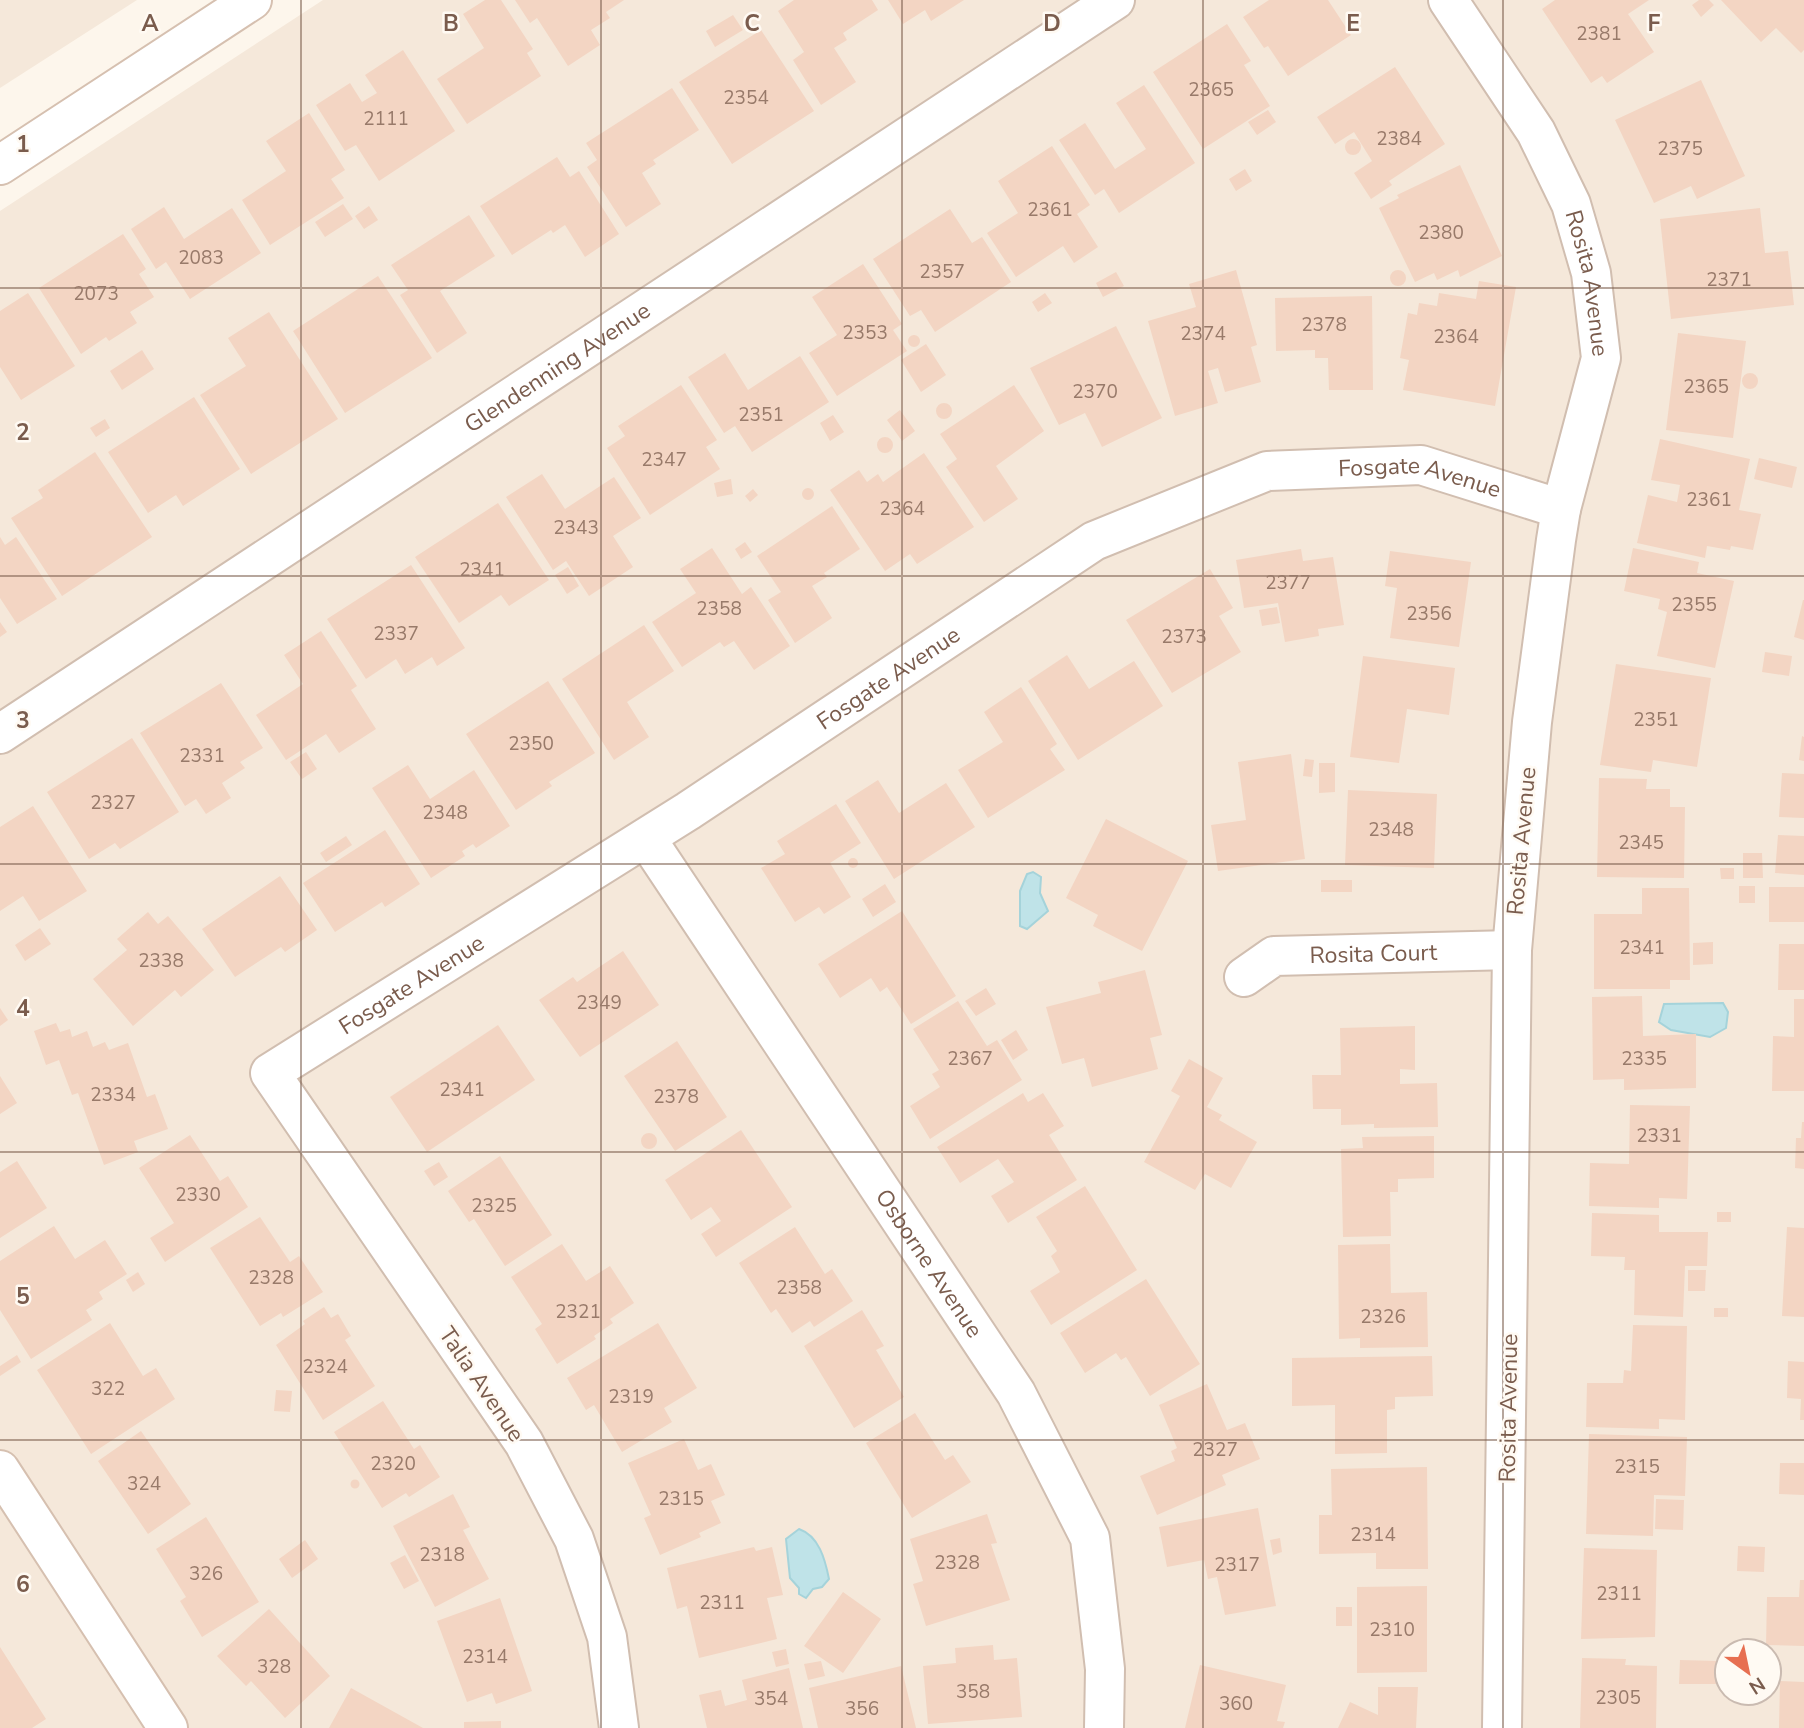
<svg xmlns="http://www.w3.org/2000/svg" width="1804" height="1728" font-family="'Nunito Sans',sans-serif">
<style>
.residential{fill:#f5e8da;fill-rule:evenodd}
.water{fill:#bfe3e8;stroke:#a5d3da;stroke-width:2}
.building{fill:#f3d5c3}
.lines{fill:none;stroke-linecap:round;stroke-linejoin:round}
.street-casing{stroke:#d1beb0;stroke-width:42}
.secondary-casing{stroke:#d6c0b0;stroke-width:42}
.street{stroke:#fff;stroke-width:38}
.secondary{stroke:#fff;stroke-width:38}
.grid{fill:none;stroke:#7a5c4d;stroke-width:2;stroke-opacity:0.55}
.labels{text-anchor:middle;stroke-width:5;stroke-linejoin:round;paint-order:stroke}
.number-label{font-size:19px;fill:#987a6a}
.street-label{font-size:23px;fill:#7a5c4d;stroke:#fffaf3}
.grid-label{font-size:23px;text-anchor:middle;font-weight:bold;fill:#7a5c4d;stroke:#fffaf3;stroke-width:5;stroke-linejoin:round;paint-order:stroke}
</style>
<rect width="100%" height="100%" fill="#fdf6ec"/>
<path class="residential" d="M0,0H137L0,88Z
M323,0H1804V1728H0V211ZM1727,1651H1769V1693H1727Z"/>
<path class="water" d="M1033,872L1041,877L1040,893L1048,911L1027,929L1020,926V891L1027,874Z
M1723,1003L1728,1012L1726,1028L1710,1037L1671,1030L1659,1022L1664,1004Z
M799,1529C819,1536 825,1559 829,1579L822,1587L813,1589L806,1598L799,1594V1588L790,1578L786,1539Z"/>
<path class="building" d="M485,0H501L533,49L527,53L541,76L467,124L437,79L484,48L463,14Z
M515,0H624L606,12L610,18L591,30L600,45L568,66L537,18L530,23Z
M794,0H872L878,10L843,33L847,40L834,48L856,82L821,105L793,60L804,52L778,11Z
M888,0H964L931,21L925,10L903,24Z
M1269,0H1328L1351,35L1288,76L1268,46L1264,48L1243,17Z
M1555,0H1649L1628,14L1654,52L1607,83L1602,76L1591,83L1542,9Z
M1699,0H1709L1714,5L1701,17L1692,5Z
M1721,0H1804V50L1801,53L1776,28L1761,42Z
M733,15L743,30L715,47L706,31Z
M1227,24L1251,61L1244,65L1270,106L1203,149L1153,72Z
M761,30L814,111L732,164L679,82Z
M403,50L455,131L379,181L356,145L345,151L316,105L350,83L362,102L377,93L365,75Z
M1395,67L1445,144L1389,181L1392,185L1371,199L1354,173L1372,161L1362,145L1354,132L1335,144L1317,117Z
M1701,80L1745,176L1697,199L1691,186L1654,203L1615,120Z
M1144,85L1195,163L1119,213L1104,189L1095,195L1059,140L1085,123L1115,169L1146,149L1116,103Z
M672,88L699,130L653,160L656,164L642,173L661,204L626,227L587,167L597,160L586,143Z
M1268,110L1276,122L1257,135L1248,122Z
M309,113L345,170L331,179L344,198L270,245L242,200L286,171L266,141Z
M1345 147a8 8 0 1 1 16 0a8 8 0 1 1-16 0Z
M1052,146L1090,205L1077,214L1098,247L1074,263L1063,246L1016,277L987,233L1018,213L998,181Z
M557,157L570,177L579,171L619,234L585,257L565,225L553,233L551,230L512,255L480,206Z
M1460,165L1502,256L1460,277L1458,270L1437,280L1434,273L1415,282L1379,208L1399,198L1397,195Z
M1245,169L1252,181L1236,191L1229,179Z
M343,204L353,219L325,237L315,222Z
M369,206L378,220L364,229L355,216Z
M164,207L184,239L232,208L261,253L190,299L166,262L156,269L131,229Z
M1760,208L1765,253L1788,251L1794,305L1671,319L1660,219Z
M950,209L972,243L982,237L1011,282L935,332L921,310L910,316L873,259Z
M469,215L495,256L440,291L467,333L437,353L400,295L408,290L391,265Z
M123,234L146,269L139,274L154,297L130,312L137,323L109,341L106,337L81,354L39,288Z
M863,264L902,324L893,330L907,351L837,396L809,353L837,335L812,297Z
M1390 278a8 8 0 1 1 16 0a8 8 0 1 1-16 0Z
M1236,270L1257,345L1251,347L1261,382L1225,392L1218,368L1208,371L1218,403L1175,416L1148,321L1196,307L1189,284Z
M1116,272L1124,286L1103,297L1096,283Z
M378,276L432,358L345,413L293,331Z
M1479,281L1516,287L1495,406L1403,390L1409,360L1400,358L1408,313L1417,315L1419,303L1437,306L1439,293L1476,299Z
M28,293L75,366L21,400L0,367V311Z
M1045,293L1052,303L1038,312L1032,302Z
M1372,296L1373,390H1329L1328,358H1315V350L1276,351L1275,298Z
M269,312L338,419L251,474L200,395L246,366L228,338Z
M1116,326L1162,418L1102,447L1085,413L1059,425L1030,368Z
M1678,333L1746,341L1733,438L1666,430Z
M908 341a6 6 0 1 1 12 0a6 6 0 1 1-12 0Z
M926,344L946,375L921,392L901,360Z
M142,350L154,369L122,390L110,371Z
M725,353L748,390L800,356L829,402L752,452L735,426L724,433L688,377Z
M1742 381a8 8 0 1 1 16 0a8 8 0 1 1-16 0Z
M681,385L717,440L706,447L720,469L650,515L607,448L625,436L618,426Z
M1014,385L1044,431L996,466L1018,499L984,522L946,467L957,459L940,434Z
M194,397L240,469L183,506L176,495L148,513L108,452Z
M936 411a8 8 0 1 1 16 0a8 8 0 1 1-16 0Z
M900,410L915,431L902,441L887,420Z
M833,415L844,432L830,441L820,423Z
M105,419L110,428L96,437L90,428Z
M877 445a8 8 0 1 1 16 0a8 8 0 1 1-16 0Z
M1660,439L1750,459L1739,510L1761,514L1753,550L1731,546L1730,550L1707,546L1705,558L1637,543L1648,495L1677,502L1680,485L1651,480Z
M95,452L152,537L62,596L11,518L43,498L38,490Z
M924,453L974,527L917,564L910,554L885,571L830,490L859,470L867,482L878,474L883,482Z
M1759,458L1797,467L1792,488L1754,479Z
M542,474L565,509L614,477L641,518L613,536L633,567L589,596L566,561L553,570L506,497Z
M731,479L733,494L717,497L714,483Z
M802 494a6 6 0 1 1 12 0a6 6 0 1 1-12 0Z
M753,489L758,495L750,502L745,496Z
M498,503L549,580L509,606L501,595L459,623L415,557Z
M832,506L860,549L824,573L827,577L812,586L832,618L795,643L768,600L781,592L757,556Z
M0,537L5,545L16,537L57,599L17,624L0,598Z
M745,542L752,552L741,559L735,549Z
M712,548L742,594L751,587L790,646L754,670L734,641L724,647L720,642L682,667L652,622L696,593L680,569Z
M1633,548L1699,562L1697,573L1734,581L1715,668L1657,656L1667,612L1658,609L1660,599L1624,591Z
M1301,549L1303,561L1333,557L1344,625L1318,629L1319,636L1285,642L1278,603L1244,608L1236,560Z
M1390,551L1471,562L1459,647L1390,638L1397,588L1385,586Z
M411,565L465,648L437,666L432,657L405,674L396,659L366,679L327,619Z
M568,567L579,586L567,594L555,575Z
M1210,569L1233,608L1219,616L1241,652L1172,693L1126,620Z
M1803,600H1804V640L1794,637Z
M1277,607L1280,623L1262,626L1259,610Z
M0,622L7,632L0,637Z
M644,625L674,671L627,702L649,737L614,760L562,679Z
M321,631L357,686L351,690L376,729L339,753L326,734L286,760L256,715L303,684L284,655Z
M1765,652L1792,656L1789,676L1762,672Z
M1067,655L1089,689L1134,661L1163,706L1078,760L1028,681Z
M1363,656L1455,668L1449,715L1407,709L1399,763L1350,757Z
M1616,664L1711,678L1697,767L1653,760L1651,772L1600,765Z
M548,681L595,753L549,782L552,786L516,810L466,734Z
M221,683L263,748L240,762L245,768L222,783L231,798L206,814L196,799L185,806L140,733Z
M1021,687L1057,744L1050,749L1065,770L988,818L958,770L1003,742L984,712Z
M1802,736L1804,737V761L1799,760Z
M132,738L179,812L120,849L115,843L89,859L47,792Z
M306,752L317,769L302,779L290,762Z
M1291,754L1305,859L1218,871L1211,825L1246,820L1238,762Z
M1305,759L1314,760L1312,777L1303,776Z
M1319,763H1335V792L1319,793Z
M408,765L430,799L474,770L510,826L476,848L473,844L462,851L465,856L431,878L372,788Z
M1782,773L1804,774V818L1779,817Z
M1599,778L1647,779L1646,789H1670V807H1685L1684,878L1597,877Z
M878,780L899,813L946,783L975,827L894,879L845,801Z
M1348,790L1437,794L1434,868L1345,865Z
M836,804L861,843L830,863L851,897L824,914L819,907L795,922L761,868L785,854L777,841Z
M33,806L87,891L39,921L23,896L0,911V827Z
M1106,819L1188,861L1142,951L1093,926L1098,915L1066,898Z
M385,830L420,884L385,907L382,902L335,932L303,883Z
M1778,835L1804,836V875L1775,873Z
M346,836L352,845L326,862L320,853Z
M1743,853H1762L1763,878H1743Z
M848 863a5 5 0 1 1 10 0a5 5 0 1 1-10 0Z
M1720,868H1734V879H1721Z
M280,876L317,930L285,952L281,947L235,977L202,929Z
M1321,880H1352V892H1321Z
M885,884L896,902L873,917L862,899Z
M1739,886H1755V903H1739Z
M1769,887H1804V922H1769Z
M1642,888H1689L1690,980H1670V989H1594V914H1642Z
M902,911L956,996L911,1024L887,987L880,992L871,978L840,998L818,964Z
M148,912L158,924L168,916L214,970L181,997L175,990L133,1026L93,979L127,950L117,939Z
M40,928L51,944L25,961L15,945Z
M1713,942V964L1693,965V943Z
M1779,944H1804V990H1778Z
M623,951L659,1005L580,1057L539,1000L573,977L577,982Z
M1145,970L1162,1035L1150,1038L1158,1069L1092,1087L1084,1058L1062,1064L1046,1007L1101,993L1098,982Z
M986,988L996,1004L976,1016L965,1001Z
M1642,996L1643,1036L1696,1034V1088L1624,1090V1079L1593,1080L1592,997Z
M1794,999H1804V1091H1772L1773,1036L1794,1037Z
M958,1001L987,1046L997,1040L1022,1080L930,1139L910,1106L940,1087L932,1074L939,1070L913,1029Z
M0,1008L8,1020L0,1026Z
M56,1023L60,1032L70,1029L72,1037L87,1031L93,1047L105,1042L109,1050L128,1043L147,1097L155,1094L168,1129L134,1141L138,1152L104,1165L78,1093L72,1095L59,1060L46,1065L34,1031Z
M498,1025L535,1080L427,1152L390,1097Z
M1415,1026V1070L1400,1069V1084L1437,1083L1438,1127L1374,1128V1124L1341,1125V1109H1313L1312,1075H1341L1340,1028Z
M1016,1030L1028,1050L1013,1060L1001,1040Z
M677,1041L727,1117L675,1151L624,1076Z
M1189,1059L1223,1078L1207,1107L1222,1115L1219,1120L1257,1142L1231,1188L1205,1174L1195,1190L1144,1162L1180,1096L1171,1091Z
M0,1076L17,1103L0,1114Z
M1023,1093L1028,1102L1043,1093L1064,1126L1049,1135L1077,1180L1008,1223L991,1196L1014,1182L998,1159L960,1183L937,1147Z
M1630,1105L1690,1106L1687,1199L1659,1198V1208L1589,1206L1590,1163L1629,1164Z
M1802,1122H1804V1169L1795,1168L1796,1138H1801Z
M741,1130L792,1207L716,1257L701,1234L721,1221L711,1207L691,1220L665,1180Z
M641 1141a8 8 0 1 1 16 0a8 8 0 1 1-16 0Z
M190,1135L220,1181L228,1176L248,1207L165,1262L150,1238L174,1223L139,1168Z
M1434,1136V1178L1398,1179V1192H1390L1391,1236L1343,1237L1341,1149L1363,1148L1362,1137Z
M500,1156L552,1235L505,1266L474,1219L469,1222L448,1191Z
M17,1161L47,1208L0,1238V1172Z
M439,1162L448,1177L434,1186L424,1171Z
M1085,1186L1137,1270L1051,1325L1030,1291L1060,1272L1051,1256L1057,1251L1036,1217Z
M1717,1212H1731V1222H1717Z
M1592,1213L1659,1215V1232H1708L1707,1266H1685L1683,1317L1634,1315L1635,1270H1624L1625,1257L1591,1256Z
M260,1217L290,1262L299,1256L323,1292L283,1317L281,1313L260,1326L210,1248Z
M54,1226L75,1259L105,1240L127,1274L99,1292L103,1299L86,1310L92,1320L31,1359L0,1310V1261Z
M795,1227L825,1274L832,1269L853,1301L814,1327L810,1321L792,1333L776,1309L771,1313L739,1263Z
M1787,1227L1804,1228V1317L1782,1316Z
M562,1244L586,1281L610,1266L634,1303L610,1319L613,1323L594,1336L596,1339L557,1364L535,1329L542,1324L511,1277Z
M1390,1244L1391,1293L1427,1292L1428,1347L1360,1348V1338L1339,1339L1338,1245Z
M1688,1270H1706L1705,1291H1688Z
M138,1272L145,1284L133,1292L126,1280Z
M1146,1279L1200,1364L1150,1396L1126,1357L1121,1360L1116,1353L1085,1373L1060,1333Z
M324,1307L331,1318L338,1314L351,1336L345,1340L375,1386L323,1420L276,1345L305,1324L303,1321Z
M1714,1308H1728V1317H1714Z
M862,1310L884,1346L876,1350L904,1397L854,1428L804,1346Z
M110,1323L143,1376L156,1368L175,1399L91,1454L37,1370Z
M658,1323L697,1388L664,1408L672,1422L622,1452L594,1405L586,1410L567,1378Z
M1633,1325L1687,1326L1685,1420L1659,1419V1429L1586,1427L1587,1383H1623L1624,1370L1631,1371Z
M17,1355L21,1362L0,1376V1366Z
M1432,1356L1433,1396L1395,1397V1409L1387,1410V1453L1335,1454V1405L1292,1406V1358Z
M1788,1361L1804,1362V1420H1800L1801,1399L1787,1398Z
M1207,1384L1227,1430L1245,1423L1260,1459L1222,1475L1226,1485L1157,1515L1140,1476L1175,1461L1171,1451L1177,1448L1159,1405Z
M276,1390L292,1391L290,1412L274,1411Z
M383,1401L414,1449L420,1445L440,1477L409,1497L406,1493L382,1508L334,1432Z
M915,1413L945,1460L953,1455L971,1482L912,1518L866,1443Z
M141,1431L191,1504L148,1534L98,1461Z
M1589,1434L1687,1437L1685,1496L1654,1495L1653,1536L1586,1534Z
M684,1439L698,1470L711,1464L725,1495L711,1501L721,1523L699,1533L701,1537L660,1555L644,1518L651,1515L628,1463Z
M1780,1463H1804V1495L1779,1494Z
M1427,1467L1428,1569H1376V1553L1319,1554V1515H1332L1331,1469Z
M350.5 1484a4.5 4.5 0 1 1 9 0a4.5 4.5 0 1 1-9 0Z
M453,1494L470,1527L463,1530L489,1579L435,1607L393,1526Z
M1656,1499L1684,1500L1683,1530L1655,1529Z
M1258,1508L1276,1606L1225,1615L1217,1577L1208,1579L1204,1560L1167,1567L1159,1527Z
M987,1514L997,1543L991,1544L1010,1600L926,1626L913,1584L923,1581L910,1539Z
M206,1517L259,1602L202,1637L180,1601L186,1597L156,1549Z
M1280,1538L1282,1552L1273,1555L1270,1540Z
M305,1540L318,1559L292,1578L279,1559Z
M1738,1546L1765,1547L1764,1572L1737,1571Z
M754,1547L756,1551L772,1547L783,1595L767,1598L777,1639L699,1658L687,1606L677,1609L667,1568Z
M1584,1548L1657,1550L1655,1637L1581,1639Z
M405,1555L419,1581L404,1589L390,1563Z
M1800,1580H1804V1646L1766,1645L1767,1597H1799Z
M1427,1586V1672L1357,1673V1587Z
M843,1592L881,1619L843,1673L804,1646Z
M500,1598L532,1691L496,1704L492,1693L467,1702L437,1621Z
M1336,1607H1352V1626H1336Z
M269,1609L330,1676L285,1718L251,1681L246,1686L217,1656Z
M993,1645L994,1660L1017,1658L1022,1717L928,1724L923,1666L956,1663L955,1648Z
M0,1647L46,1719L32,1728H0Z
M786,1649L789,1664L776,1667L772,1652Z
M1582,1658L1626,1659L1625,1665L1657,1666L1656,1728H1580Z
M1680,1660L1717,1661V1684H1679Z
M821,1661L825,1676L808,1680L804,1664Z
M1200,1665L1286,1685L1277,1721L1285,1722L1283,1728H1185Z
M901,1666L916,1728H818L809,1688Z
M789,1668L803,1728H707L699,1695L721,1690L725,1706L747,1700L742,1680Z
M1780,1681L1804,1682V1728H1779Z
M1378,1687H1418L1416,1728H1338L1350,1702L1378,1715Z
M351,1688L423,1728H329Z
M501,1721V1728H464V1722Z"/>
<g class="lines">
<defs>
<g id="street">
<path id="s1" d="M1448,0L1536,132L1571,204L1591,273L1601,358L1561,509L1556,540L1532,722L1512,950L1502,1728"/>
<path id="s2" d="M0,734L1115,0"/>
<path id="s3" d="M646,838L1016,1393L1090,1538L1105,1669L1104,1728"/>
<path id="s4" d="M1244,977L1274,956L1512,950"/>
<path id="s5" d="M619,1728L607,1637L574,1539L524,1443L270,1073L688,811L1094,541L1267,471L1421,465L1561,509"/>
</g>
<path id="secondary" d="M0,165L252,0
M0,1470L168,1728"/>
</defs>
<use href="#street" class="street-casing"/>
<use href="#secondary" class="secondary-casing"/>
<use href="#street" class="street"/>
<use href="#secondary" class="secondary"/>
</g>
<path class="grid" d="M301,0V1728M601,0V1728M902,0V1728M1203,0V1728M1503,0V1728M0,288H1804M0,576H1804M0,864H1804M0,1152H1804M0,1440H1804"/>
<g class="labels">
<g class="number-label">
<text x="1599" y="40">2381</text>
<text x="1211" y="96">2365</text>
<text x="746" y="104">2354</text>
<text x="386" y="125">2111</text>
<text x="1399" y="145">2384</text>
<text x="1680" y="155">2375</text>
<text x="1050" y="216">2361</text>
<text x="1441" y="239">2380</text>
<text x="201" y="264">2083</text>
<text x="942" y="278">2357</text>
<text x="1729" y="286">2371</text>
<text x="96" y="300">2073</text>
<text x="1324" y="331">2378</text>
<text x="865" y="339">2353</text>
<text x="1203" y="340">2374</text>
<text x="1456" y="343">2364</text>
<text x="1706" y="393">2365</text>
<text x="1095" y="398">2370</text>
<text x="761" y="421">2351</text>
<text x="664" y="466">2347</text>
<text x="1709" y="506">2361</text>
<text x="902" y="515">2364</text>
<text x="576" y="534">2343</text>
<text x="482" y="576">2341</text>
<text x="1288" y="589">2377</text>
<text x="1694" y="611">2355</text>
<text x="719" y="615">2358</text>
<text x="1429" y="620">2356</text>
<text x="396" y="640">2337</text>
<text x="1184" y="643">2373</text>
<text x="1656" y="726">2351</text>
<text x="531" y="750">2350</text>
<text x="202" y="762">2331</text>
<text x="113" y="809">2327</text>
<text x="445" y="819">2348</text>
<text x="1391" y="836">2348</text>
<text x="1641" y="849">2345</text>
<text x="1642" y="954">2341</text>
<text x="161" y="967">2338</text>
<text x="599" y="1009">2349</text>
<text x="970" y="1065">2367</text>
<text x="1644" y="1065">2335</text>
<text x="462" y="1096">2341</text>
<text x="113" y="1101">2334</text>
<text x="676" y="1103">2378</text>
<text x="1659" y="1142">2331</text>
<text x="198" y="1201">2330</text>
<text x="494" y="1212">2325</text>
<text x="271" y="1284">2328</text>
<text x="799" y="1294">2358</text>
<text x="578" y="1318">2321</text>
<text x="1383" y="1323">2326</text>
<text x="325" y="1373">2324</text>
<text x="108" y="1395">322</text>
<text x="631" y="1403">2319</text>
<text x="1215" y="1456">2327</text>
<text x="393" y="1470">2320</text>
<text x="1637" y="1473">2315</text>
<text x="144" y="1490">324</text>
<text x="681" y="1505">2315</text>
<text x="1373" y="1541">2314</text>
<text x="442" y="1561">2318</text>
<text x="957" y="1569">2328</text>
<text x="1237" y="1571">2317</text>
<text x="206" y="1580">326</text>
<text x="1619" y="1600">2311</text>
<text x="722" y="1609">2311</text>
<text x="1392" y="1636">2310</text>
<text x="485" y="1663">2314</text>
<text x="274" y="1673">328</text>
<text x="973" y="1698">358</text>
<text x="1618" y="1704">2305</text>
<text x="771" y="1705">354</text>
<text x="1236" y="1710">360</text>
<text x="862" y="1715">356</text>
</g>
<g class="street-label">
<text dy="8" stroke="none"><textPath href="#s1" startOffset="320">Rosita Avenue</textPath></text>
<text dy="8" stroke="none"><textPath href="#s2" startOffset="667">Glendenning Avenue</textPath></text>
<text dy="8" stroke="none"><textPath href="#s5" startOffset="2074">Fosgate Avenue</textPath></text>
<text dy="8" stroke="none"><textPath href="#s5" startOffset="1486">Fosgate Avenue</textPath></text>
<text transform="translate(1521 841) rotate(-85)" y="8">Rosita Avenue</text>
<text dy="8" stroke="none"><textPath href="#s4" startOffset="136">Rosita Court</textPath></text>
<text dy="8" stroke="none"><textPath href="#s5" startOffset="919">Fosgate Avenue</textPath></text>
<text dy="8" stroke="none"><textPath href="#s3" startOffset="511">Osborne Avenue</textPath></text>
<text transform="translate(482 1384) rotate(56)" y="8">Talia Avenue</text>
<text transform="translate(1508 1408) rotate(-89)" y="8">Rosita Avenue</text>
</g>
</g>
<g class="grid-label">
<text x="150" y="31">A</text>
<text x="451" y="31">B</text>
<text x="752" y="31">C</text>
<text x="1052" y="31">D</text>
<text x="1353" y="31">E</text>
<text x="1654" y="31">F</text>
<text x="23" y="152">1</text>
<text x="23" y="440">2</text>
<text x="23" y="728">3</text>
<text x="23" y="1016">4</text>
<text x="23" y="1304">5</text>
<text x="23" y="1592">6</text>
</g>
<g transform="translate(1748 1672) rotate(147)"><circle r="33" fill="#fffaf3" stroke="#cabbb1" stroke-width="2"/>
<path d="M0-5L12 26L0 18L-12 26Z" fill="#e76f51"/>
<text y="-10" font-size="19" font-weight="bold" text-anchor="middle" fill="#7a5c4d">N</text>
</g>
</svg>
